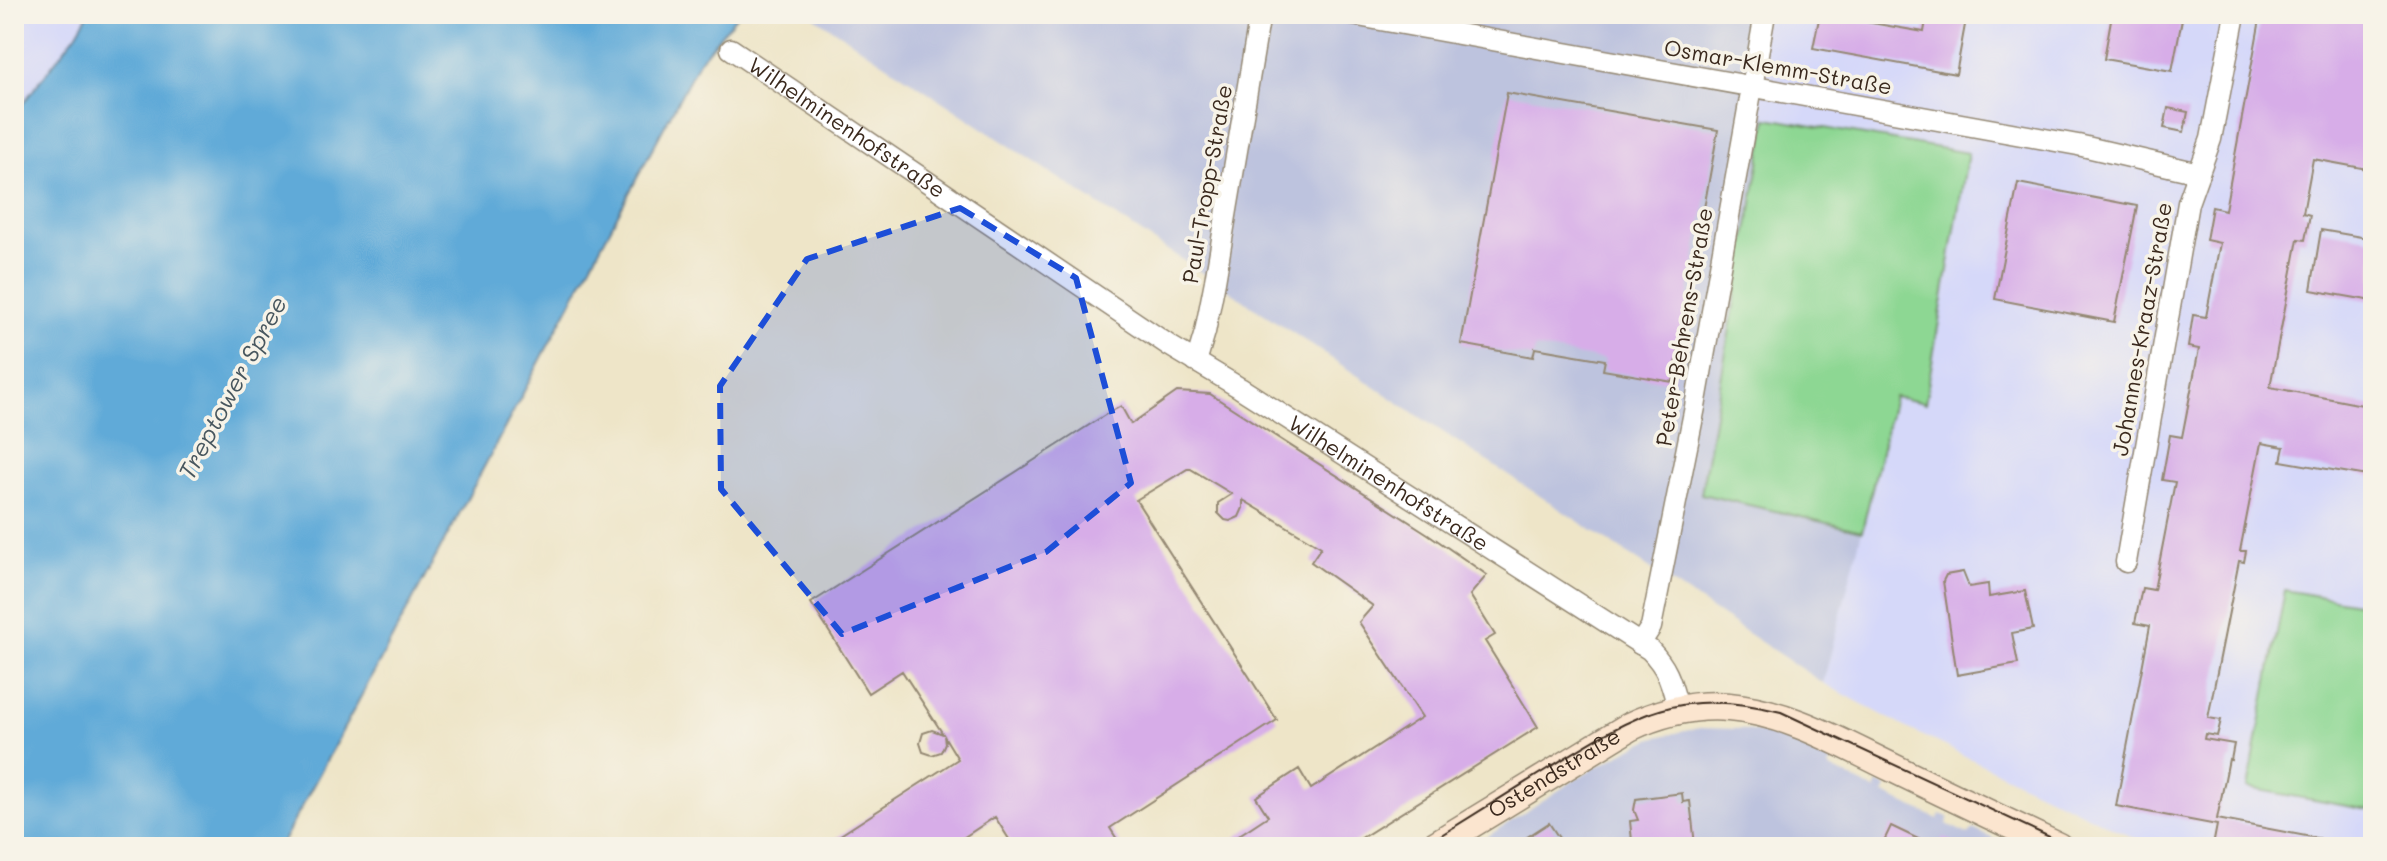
<svg xmlns="http://www.w3.org/2000/svg" width="2387" height="861" font-family="Mali,sans-serif">
<style>
.built{fill:#d5d8f9}
.industrial{fill:#bdc3de}
.green{fill:#8dd793;stroke:#648058;stroke-width:2}
.water{fill:#60aad8;stroke:#4e6a7b;stroke-width:2}
.building{fill:#d7ade8}
.lines{fill:none;stroke-linecap:round;stroke-linejoin:round}
.street-casing{stroke:#948873;stroke-width:23}
.secondary-casing{stroke:#948873;stroke-width:31}
.street{stroke:#fff;stroke-width:20}
.secondary{stroke:#fbe5cf;stroke-width:28}
.tram{stroke:#3b2a1e;stroke-width:2}
.marked{fill:#1d4ed8;fill-opacity:0.2;stroke:#1d4ed8;stroke-width:6;stroke-dasharray:16 10;stroke-linejoin:round}
.labels{text-anchor:middle;stroke-width:7;stroke-linejoin:round;paint-order:stroke}
.street-label{font-size:22px;fill:#3b2a1e;stroke:#f7f3e8}
.water-label{font-size:24px;font-style:italic;fill:#48575f;stroke:#f7f3e8}
</style>
<rect width="100%" height="100%" fill="#f7f3e8"/>
<filter id="ink" filterUnits="userSpaceOnUse"><feTurbulence type="fractalNoise" baseFrequency=".0125" numOctaves="2"/><feDisplacementMap in="SourceGraphic" scale="16" xChannelSelector="R" yChannelSelector="G"/><feConvolveMatrix kernelMatrix="1 2 1 2 8 2 1 2 1" color-interpolation-filters="sRGB"/></filter>
<filter id="wash" filterUnits="userSpaceOnUse"><feTurbulence type="fractalNoise" baseFrequency=".006" numOctaves="4" result="noise"/><feDisplacementMap in="SourceGraphic" scale="32" xChannelSelector="R" yChannelSelector="G"/><feGaussianBlur stdDeviation="1.8" result="paint"/><feColorMatrix in="noise" values="0 0 0 0 0 0 0 0 0 0 0 0 0 0 0 0 0 1.4 0 .05"/><feComposite in="paint" operator="in"/></filter>
<g filter="url(#wash)">
<rect width="100%" height="100%" fill="#eee5c8"/>
<path class="built" d="M14,14H88L77,33L14,115Z
M1765,14H2373V847H2153L1905,727L1823,683L1894,397L1925,402L1968,154L1767,118L1751,87Z"/>
<path class="industrial" d="M810,14H1765L1751,87L1767,118L1701,493L1862,531L1823,683Z
M1699,728L1738,729L1766,733L1794,743L1831,761L1828,767L1875,790L1878,783L1886,787L1884,794L1938,819L1941,814L1949,817L1947,824L1969,835L1973,829L2011,847H1471L1584,774L1631,748L1653,738Z"/>
<path class="green" d="M1767,118L1968,153L1925,403L1894,397L1862,531L1701,494Z
M2285,590L2373,606V788L2369,810L2248,788Z"/>
<path class="water" d="M88,14H738L699,61L466,501L280,847H14V115L77,33Z"/>
<g id="blocks">
<path class="building" d="M1820,14H1855L1854,20L1924,32L1927,14H1967L1956,74L1813,48Z
M2112,14H2183L2172,71L2104,59Z
M2261,14H2373V170L2313,159L2303,213L2310,215L2305,240L2298,239L2270,387L2373,407V477L2281,461L2284,447L2261,443L2240,551H2246L2244,562L2239,561L2208,718L2221,720L2217,736L2205,734L2204,739L2234,744L2231,760L2229,759L2217,819L2364,847H2219L2213,846L2217,825L2116,806L2150,626L2135,623L2142,588L2154,590L2175,482L2162,480L2170,435L2182,437L2199,349L2188,347L2193,315L2206,317L2220,243L2206,240L2212,207L2225,210Z
M1507,93L1718,130L1673,382L1603,370L1605,360L1535,348L1533,357L1461,344Z
M2168,108L2188,112L2184,132L2164,128Z
M2018,183L2137,206L2114,322L1995,299Z
M2321,230L2373,239V301L2311,290Z
M1177,392L1210,394L1428,534L1487,575L1470,595L1495,635L1485,641L1538,727L1347,847H1221L1268,816L1256,797L1299,769L1311,789L1422,717L1359,622L1373,606L1311,562L1321,547L1243,500V508L1239,517L1230,521L1225,520L1218,513V503L1232,494L1189,468L1136,500L1277,720L1110,828L1122,847H1014L995,817L949,847H822L958,759L944,736L945,743L941,752L932,755L923,752L920,743L923,733L932,730L943,734L902,671L868,693L811,603L1108,413L1121,406L1131,424Z
M1963,572L1969,587L1988,584L1989,597L2025,591L2033,629L2012,633L2018,664L1957,675L1943,581L1946,575Z
M1682,793L1683,802L1690,801L1695,845L1686,847H1627V842L1632,841L1630,821L1638,820L1634,810L1636,799Z
M1549,823L1565,847H1512Z
M1891,826L1935,847H1881Z
M1943,837L1961,845L1960,847H1939Z"/>
</g>
</g>
<g filter="url(#ink)">
<use href="#blocks" fill-opacity="0" stroke="#948873" stroke-width="2"/>
<g class="lines">
<defs>
<g id="street">
<path d="M1347,14L2078,145L2199,173"/>
<path id="s1" d="M731,49L1170,346L1240,388L1650,650C1670,671 1671,684 1679,711"/>
<path d="M1196,362L1205,332L1215,281L1260,14"/>
<path d="M2126,562L2188,203L2211,139L2235,14"/>
<path d="M1640,644L1651,627L1695,407L1765,14"/>
</g>
<g id="secondary">
<path id="s2" d="M1433,847L1629,727C1659,713 1695,704 1729,707C1788,712 1841,743 1893,768C1948,795 2003,821 2058,847"/>
</g>
</defs>
<use href="#street" class="street-casing"/>
<use href="#secondary" class="secondary-casing"/>
<use href="#street" class="street"/>
<use href="#secondary" class="secondary"/>
<path class="tram" d="M1422,847C1463,821 1505,795 1547,769C1633,716 1676,686 1781,712L2071,847"/>
</g>
</g>
<path class="marked" d="M960,208L1076,278L1131,483L1046,552L842,634L721,489L720,386L807,259Z"/>
<g class="labels">
<g class="street-label">
<text transform="translate(1778 67) rotate(10)" y="8">Osmar-Klemm-Straße</text>
<text dy="8" stroke="none"><textPath href="#s1" startOffset="140">Wilhelminenhofstraße</textPath></text>
<text transform="translate(1207 184) rotate(-80)" y="8">Paul-Tropp-Straße</text>
<text transform="translate(1684 327) rotate(-80)" y="8">Peter-Behrens-Straße</text>
<text transform="translate(2142 329) rotate(-80)" y="8">Johannes-Kraaz-Straße</text>
<text dy="8" stroke="none"><textPath href="#s1" startOffset="788">Wilhelminenhofstraße</textPath></text>
<text dy="8" stroke="none"><textPath href="#s2" startOffset="142">Ostendstraße</textPath></text>
</g>
<g class="water-label">
<text transform="translate(233 388) rotate(-62)" y="8">Treptower Spree</text>
</g>
</g>
<rect width="2387" height="861" fill="none" stroke="#f7f3e8" stroke-width="48"/>
</svg>
